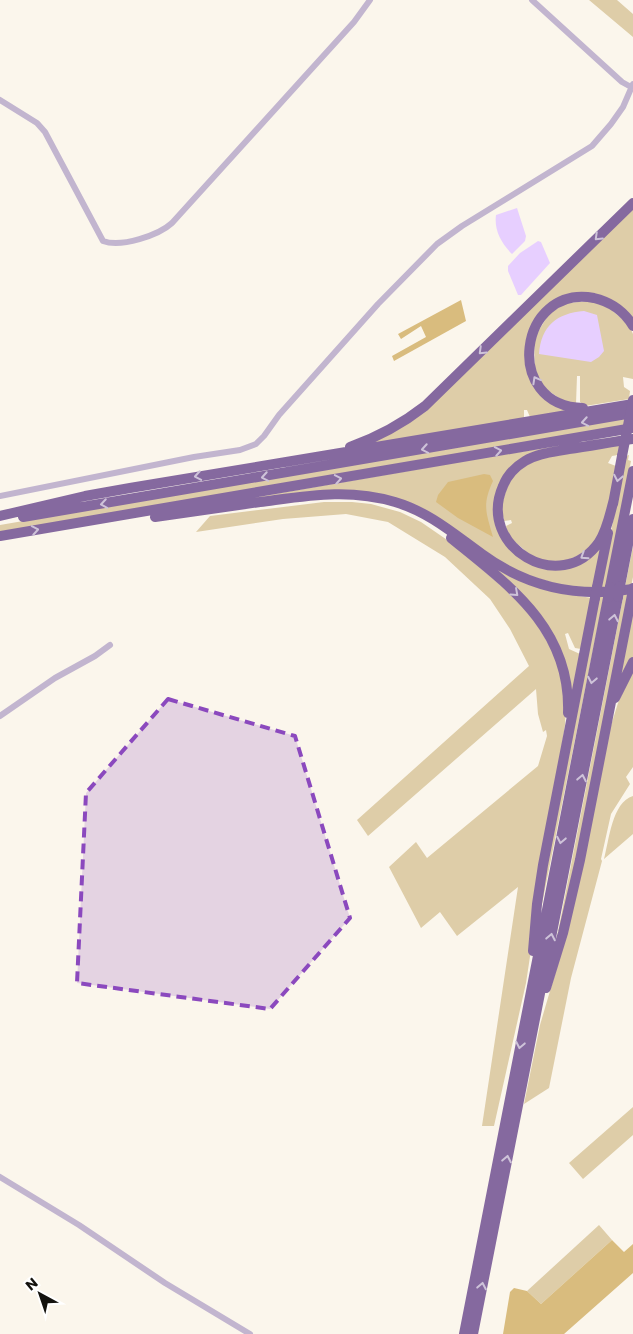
<svg xmlns="http://www.w3.org/2000/svg" width="633" height="1334" font-family="Poppins,sans-serif">
<style>
.green{fill:#decda8}
.forest{fill:#d9bc7e}
.water{fill:#e7cfff}
.lines{fill:none;stroke-linecap:round;stroke-linejoin:round}
.minor{stroke:#c2b5cf;stroke-width:6}
.highway{stroke:#85699f;stroke-width:10}
.highway-bridge{stroke:#85699f;stroke-width:10}
.oneway{stroke:#cec3d9}
.marked{fill:#8b49be;fill-opacity:0.2;stroke:#8b49be;stroke-width:4;stroke-dasharray:10 6;stroke-linejoin:round}
</style>
<rect width="100%" height="100%" fill="#fbf6ec"/>
<path class="green" d="M589,0H617L633,14V37Z
M633,208V321L582,295L538,317L530,377L572,410L530,417L527,410H524V419L364,446L387,435Z
M592,301L607,306L629,325L633,334V379L623,377L624,387L630,391L629,399L585,406L580,402V376H577L576,404L565,402L543,387L535,372L534,338L549,314L566,303Z
M633,416V425L0,533V525Z
M633,434V437L541,452L498,491L505,542L555,568L603,542L593,589L564,586L520,573L382,495L199,507L488,457Z
M620,444L618,455L612,456L608,463L616,466C611,491 610,522 594,542C582,558 554,568 535,559C530,556 525,550 520,546C511,539 508,538 506,526L512,523L511,520L504,521L501,507L509,481L520,469L538,459Z
M629,455L628,460L631,461L537,929L541,884L626,456Z
M324,502H352L371,504L400,512L421,522L453,544L528,609L557,659L566,704L565,725L526,983L494,1126H482L518,887L457,936L440,912L421,928L389,867L416,842L427,858L538,766L547,736L546,730L543,732L538,714L536,689L368,836L357,820L529,666L510,629L490,599L445,557L388,522L346,514L283,519L196,532L210,516Z
M633,546V577L565,916L550,973Z
M493,567C524,586 556,593 592,598L581,649L575,648L568,633L565,634L569,649L580,654L571,703L562,657Z
M633,602V657L619,685Z
M633,670V767L626,777L630,784L611,814L601,859L602,861L571,978L549,1088L524,1104L540,1025L565,940L608,735L618,703Z
M633,796V834L604,859C609,841 612,802 633,796Z
M633,1107V1135L583,1179L569,1163Z
M599,1225L612,1240L541,1304L527,1291Z"/>
<path class="forest" d="M461,300L466,321L394,361L392,356L426,337L421,326L401,339L398,334Z
M484,474L490,475L493,481C482,505 486,512 493,537L458,518L436,502L438,495L448,482Z
M612,1240L624,1252L633,1244V1273L564,1334H503L510,1292L514,1288L527,1291L541,1304Z"/>
<path class="water" d="M517,208L526,236L525,241L512,254C501,243 494,230 496,215Z
M538,241L541,242L550,263L521,295H518L508,271V266L520,253Z
M584,311L597,315L604,351L599,357L591,362L539,354C541,326 557,313 584,311Z"/>
<g class="lines">
<path class="minor" d="M532,0L622,82L631,87
M0,100L37,123L45,132L103,241C121,248 159,235 172,223L354,22L370,0
M0,496L194,457L240,450L256,444L264,436L279,415L378,304L437,244L462,226L592,146L611,124L623,107L633,84
M0,716L55,678L95,656L110,645
M0,1177L79,1225L165,1283L250,1334"/>
<path class="highway" d="M583,408C502,406 518,284 594,298C611,302 624,311 633,326
M350,447C378,437 402,424 425,406L633,203
M614,499C610,514 607,530 599,542C561,597 476,547 503,486C507,476 515,467 525,461C538,453 554,452 569,449C590,446 612,442 633,439
M613,504L622,456
M0,516L85,496L130,488L633,404
M23,517L633,413
M155,517C190,512 225,507 260,502C307,496 348,488 395,502C429,512 454,534 482,554C527,587 579,598 633,589
M0,536L633,428
M451,538C510,586 571,629 568,713
M620,586L633,519
M597,587L608,533
M610,587L633,471
M615,698L633,662
M533,951L537,904L543,865L595,598
M546,988L563,933L580,860L632,595
M464,1334L608,598
M473,1334L618,597"/>
<path class="highway-bridge" d="M622,456L633,400
M632,595L633,588
M618,597L620,586
M595,598L597,587
M608,598L610,587"/>
</g>
<defs><path id="oneway-chevron" d="M-2-3.5L2.5 0L-2 3.5" fill="none" stroke-width="1.6" stroke-linecap="round" stroke-linejoin="round" transform="scale(1.25)"/></defs>
<g class="oneway">
<use href="#oneway-chevron" transform="translate(598 237) rotate(136)"/>
<use href="#oneway-chevron" transform="translate(482 351) rotate(136)"/>
<use href="#oneway-chevron" transform="translate(536 380) rotate(-119)"/>
<use href="#oneway-chevron" transform="translate(585 422) rotate(170)"/>
<use href="#oneway-chevron" transform="translate(425 449) rotate(170)"/>
<use href="#oneway-chevron" transform="translate(498 451) rotate(-10)"/>
<use href="#oneway-chevron" transform="translate(198 476) rotate(170)"/>
<use href="#oneway-chevron" transform="translate(265 477) rotate(170)"/>
<use href="#oneway-chevron" transform="translate(618 478) rotate(101)"/>
<use href="#oneway-chevron" transform="translate(338 479) rotate(-10)"/>
<use href="#oneway-chevron" transform="translate(104 504) rotate(171)"/>
<use href="#oneway-chevron" transform="translate(35 530) rotate(-10)"/>
<use href="#oneway-chevron" transform="translate(584 556) rotate(147)"/>
<use href="#oneway-chevron" transform="translate(515 593) rotate(42)"/>
<use href="#oneway-chevron" transform="translate(614 618) rotate(-79)"/>
<use href="#oneway-chevron" transform="translate(592 680) rotate(101)"/>
<use href="#oneway-chevron" transform="translate(582 778) rotate(-79)"/>
<use href="#oneway-chevron" transform="translate(561 840) rotate(101)"/>
<use href="#oneway-chevron" transform="translate(551 937) rotate(-79)"/>
<use href="#oneway-chevron" transform="translate(520 1045) rotate(101)"/>
<use href="#oneway-chevron" transform="translate(507 1159) rotate(-79)"/>
<use href="#oneway-chevron" transform="translate(482 1286) rotate(-79)"/>
</g>
<path class="marked" d="M168,699L295,736L350,918L270,1009L77,983L86,793Z"/>
<g transform="translate(40 1294) rotate(320)" stroke="#ffffff" stroke-width="4" paint-order="stroke">
<path d="M0-4L9 19L0 12L-9 19Z" fill="#13120e"/>
<text y="-8" font-size="14" font-weight="bold" text-anchor="middle" fill="#13120e">N</text>
</g>
</svg>
